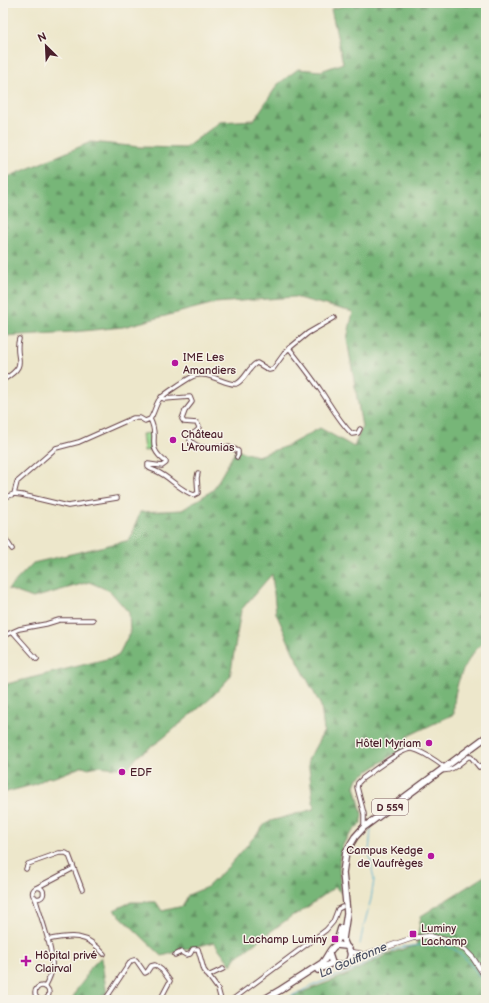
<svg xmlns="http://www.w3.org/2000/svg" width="489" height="1003" font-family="'Balsamiq Sans',sans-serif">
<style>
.forest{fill:url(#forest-firs);stroke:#606a52}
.pitch{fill:#94d58c;stroke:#6f7a5c}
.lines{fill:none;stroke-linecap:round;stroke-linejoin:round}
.stream{stroke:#51adcf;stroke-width:1}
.minor-casing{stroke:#623d43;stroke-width:5.5}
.tertiary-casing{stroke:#623d43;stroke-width:6}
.primary-casing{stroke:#623d43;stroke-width:8}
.minor{stroke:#fff;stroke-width:3.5}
.tertiary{stroke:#fff;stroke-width:4.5}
.primary{stroke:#fff;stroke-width:5.5}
.poi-dot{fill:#b5179e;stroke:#f7f3e8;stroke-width:1.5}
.labels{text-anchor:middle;stroke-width:3;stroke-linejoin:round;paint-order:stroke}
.shield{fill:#f7f3e8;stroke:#7e5f64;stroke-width:1}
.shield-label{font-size:10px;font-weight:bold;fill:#4a1f2b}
.poi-label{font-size:11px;fill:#4a1f2b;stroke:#f7f3e8;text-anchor:start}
.water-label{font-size:12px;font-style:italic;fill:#4c5164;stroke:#f7f3e8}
</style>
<defs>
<pattern id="forest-firs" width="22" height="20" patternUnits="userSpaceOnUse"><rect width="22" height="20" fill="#77b678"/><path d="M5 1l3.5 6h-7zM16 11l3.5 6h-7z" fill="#649363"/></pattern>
</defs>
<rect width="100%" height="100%" fill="#f7f3e8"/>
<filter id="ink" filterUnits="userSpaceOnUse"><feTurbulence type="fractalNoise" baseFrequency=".025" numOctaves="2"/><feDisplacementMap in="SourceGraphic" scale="8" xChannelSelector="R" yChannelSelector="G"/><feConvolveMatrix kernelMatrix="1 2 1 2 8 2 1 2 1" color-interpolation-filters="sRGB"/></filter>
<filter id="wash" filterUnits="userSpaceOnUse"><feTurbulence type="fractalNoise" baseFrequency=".012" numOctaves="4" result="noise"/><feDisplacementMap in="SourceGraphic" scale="16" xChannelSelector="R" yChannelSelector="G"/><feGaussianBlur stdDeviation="0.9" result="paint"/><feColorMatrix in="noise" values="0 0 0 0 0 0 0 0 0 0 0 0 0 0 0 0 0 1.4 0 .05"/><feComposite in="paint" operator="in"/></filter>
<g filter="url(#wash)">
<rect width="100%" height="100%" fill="#ede7cb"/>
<path class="forest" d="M354,3H486V639C480,646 472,653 468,661C458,677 453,696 454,714L408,736L407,739V748L397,752L358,778L355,786L362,814L361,823C357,827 352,832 348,837C335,852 340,875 341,893L335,887L298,914L293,915L234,959L231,965L214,942L162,956L114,910L131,902H156L162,911L183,906L188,895L207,887L230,865L267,822L314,809L308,760L324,731L321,706L293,652L276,613L272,574L241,610L230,677L211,698L162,739L138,756L127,769L98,766L88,768L83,766L63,774L52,778L48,777L36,784L3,793V685L118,656L130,632L129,613L110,591L89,582L33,598L8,589L33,563L130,540L140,512L182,510L213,490L236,450L257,456L287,446L320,428L354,447L362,427L347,339L353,312L294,297L215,303L123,327L73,332L3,336V179L91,142L140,147L185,148L220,122L254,120L278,84L298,69L321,71L343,63L331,9Z
M486,875V1000H286C304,990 323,985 341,977C368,967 386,951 416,946L421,916Z
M101,957L107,995L104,994L100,1000H72L77,989L85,979L88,970Z"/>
<path class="pitch" d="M150,433L152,450L144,451L142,434Z"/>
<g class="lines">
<path class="stream" d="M360,944L363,929L371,899L374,880L369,852L371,829
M283,1000L314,985L358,968L385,953L402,947L421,945H446L457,951L464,957L475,970L486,986"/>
</g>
</g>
<g filter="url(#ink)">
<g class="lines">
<defs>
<path id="minor" d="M289,348C300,362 311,376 321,391C331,406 339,421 352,434L358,433L360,429
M3,380C31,363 13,360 19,339
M161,397L164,399L190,397L192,402L185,411L182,419L184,422L197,423L199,427L198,430L190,436V440C204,456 222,440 238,451V455L237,457
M150,419C161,439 144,445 166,462V463L162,466L148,464V467C151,470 152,469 156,471C170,477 179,490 194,495L198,493L197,478L198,473
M14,494L22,495L68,506L117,498
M3,498L14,494L17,482L56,448L79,442L133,418H140L145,421L150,419C154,414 155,406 159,400C161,396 190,377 194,376C200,374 207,375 212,377C219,379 230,385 236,384C244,381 248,369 255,364L257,363L269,370L273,369L286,351L308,333L334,318
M3,535L12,549
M13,632L37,659
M3,636L19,629L46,624L59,620H93
M441,770C451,773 461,762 468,757H471L479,767L486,762
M364,827V814L357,787L358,783L363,778C373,771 401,749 411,749C419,749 438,762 444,767
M26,869L28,864L59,853H66L69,855L82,889
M32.5 893a5.5 5.5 0 1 1 11 0a5.5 5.5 0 1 1-11 0Z
M36,888L74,868
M35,897C40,916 54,950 52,969C51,976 48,981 45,987
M47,940C71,935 87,933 104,954
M175,955L181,952L186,955L190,954L193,949H198L204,970L218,989L221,1000
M208,976L223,969
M35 993a7 7 0 1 1 14 0a7 7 0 1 1-14 0Z
M105,1000L131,961L134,960H136L145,973L147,972L151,966L155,965L162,970L170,981L160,1000
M232,1000L326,930L333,922L338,909L342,907"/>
<path id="tertiary" d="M350,952L359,953L363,955
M349,960L413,938L429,936L449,941L465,950L473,958L486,978"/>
<path id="primary" d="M336,945L341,928
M346,946L343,939L347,913L343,873L346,852L355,837L364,827L390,808L486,737
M318,970L332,963
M280,990L322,963C328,957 329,949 336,945L346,946C352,951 352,958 346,964L337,966L332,963L329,954
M263,1000L282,989"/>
</defs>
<use href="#minor" class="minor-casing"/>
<use href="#tertiary" class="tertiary-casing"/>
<use href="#primary" class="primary-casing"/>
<use href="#minor" class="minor"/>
<use href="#tertiary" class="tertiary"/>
<use href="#primary" class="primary"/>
</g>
</g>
<g class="poi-dot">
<circle cx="175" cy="363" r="4"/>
<circle cx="173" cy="440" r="4"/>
<circle cx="429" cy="743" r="4"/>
<circle cx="122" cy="772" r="4"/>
<circle cx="431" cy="856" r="4"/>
<rect x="409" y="930" width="8" height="8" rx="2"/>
<rect x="331" y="935" width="8" height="8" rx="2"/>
<path d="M24 955h4v4h4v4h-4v4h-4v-4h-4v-4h4z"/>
</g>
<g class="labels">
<rect class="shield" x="372" y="799" width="36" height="16" rx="3"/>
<g class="shield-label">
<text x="390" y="811">D 559</text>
</g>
<g class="poi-label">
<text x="183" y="361">IME Les<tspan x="183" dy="13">Amandiers</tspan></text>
<text x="181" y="438">Château<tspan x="181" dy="13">L'Aroumias</tspan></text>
<text x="421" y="747" text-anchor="end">Hôtel Myriam</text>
<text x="130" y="776">EDF</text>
<text x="423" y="854" text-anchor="end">Campus Kedge<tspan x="423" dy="13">de Vaufrèges</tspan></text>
<text x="421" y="932">Luminy<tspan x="421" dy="13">Lachamp</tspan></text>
<text x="327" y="943" text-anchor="end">Lachamp Luminy</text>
<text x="35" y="959">Hôpital privé<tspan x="35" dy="13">Clairval</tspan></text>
</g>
<g class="water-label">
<text transform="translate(353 960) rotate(-23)" y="4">La Gouffonne</text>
</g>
</g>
<rect width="489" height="1003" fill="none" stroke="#f7f3e8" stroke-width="16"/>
<g transform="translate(46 46) rotate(336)" stroke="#f7f3e8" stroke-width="3" paint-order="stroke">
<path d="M0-3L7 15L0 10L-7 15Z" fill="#4a1f2b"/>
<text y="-6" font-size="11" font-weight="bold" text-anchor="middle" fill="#4a1f2b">N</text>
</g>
</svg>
